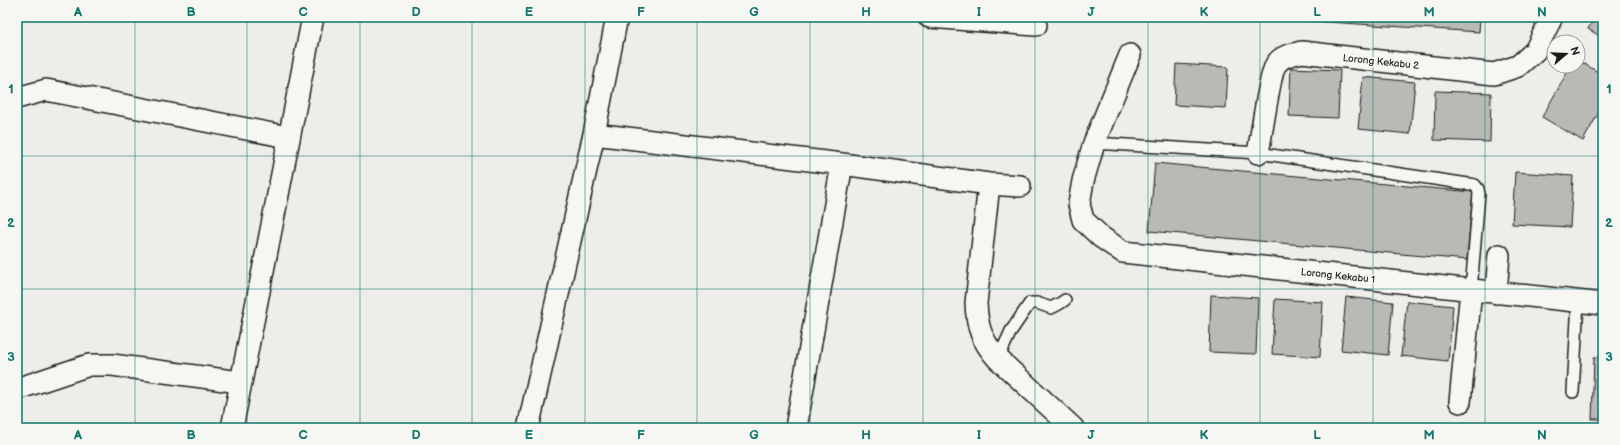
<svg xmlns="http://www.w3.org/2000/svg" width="1620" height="445" font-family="'Balsamiq Sans',sans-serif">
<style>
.building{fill:#b9b9b6;stroke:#1c1c1c}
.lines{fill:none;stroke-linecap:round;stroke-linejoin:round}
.lane-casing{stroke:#1c1c1c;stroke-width:14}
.street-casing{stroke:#1c1c1c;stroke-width:24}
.lane{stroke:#f6f6f2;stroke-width:11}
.street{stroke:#f6f6f2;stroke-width:21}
.grid{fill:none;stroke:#0f766e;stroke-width:1;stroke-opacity:0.55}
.labels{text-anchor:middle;stroke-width:3;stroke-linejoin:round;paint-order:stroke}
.street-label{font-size:10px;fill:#1c1c1c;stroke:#f6f6f2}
.neatline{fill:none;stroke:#0f766e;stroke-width:1.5}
.grid-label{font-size:13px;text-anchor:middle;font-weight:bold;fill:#0f766e}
</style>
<rect width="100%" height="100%" fill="#edede9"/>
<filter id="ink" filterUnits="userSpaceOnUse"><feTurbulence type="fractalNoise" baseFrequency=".025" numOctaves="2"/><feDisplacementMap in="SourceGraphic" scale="8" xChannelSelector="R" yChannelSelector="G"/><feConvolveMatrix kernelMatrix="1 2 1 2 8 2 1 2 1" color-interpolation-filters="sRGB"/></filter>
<g filter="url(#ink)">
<path class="building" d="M1252,17H1480L1479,32Z
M1595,17H1603V38L1588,29Z
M1578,60L1603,75V105L1583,141L1542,117L1571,66H1578Z
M1176,64L1228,67L1226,108L1174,105Z
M1291,68L1340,70L1338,118L1289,116Z
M1363,77L1415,82L1410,134L1358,129Z
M1435,91L1491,93L1490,142L1434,140Z
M1155,163L1473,192L1467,260L1149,231Z
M1515,172L1573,176L1570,227L1512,224Z
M1211,295L1258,298L1256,354L1209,352Z
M1346,297L1393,302L1388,355L1341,350Z
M1275,299L1323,302L1320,357L1272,354Z
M1407,301L1453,306L1448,361L1401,356Z
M1594,357H1603V419H1592Z"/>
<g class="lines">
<defs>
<path id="lane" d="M1094,143L1258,153L1475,185L1478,189L1479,194L1471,290
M998,359L1011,331L1030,303H1037L1051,308L1059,304L1065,300
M1573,392L1578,301"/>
<path id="street" d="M929,17L1036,25
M1130,55L1094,143L1083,181L1079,204L1083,220L1101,237L1123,252L1603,304
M17,98L46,90L288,137
M594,134L842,164L989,184L1020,186
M1258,153C1261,139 1270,70 1277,63C1283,55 1294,54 1302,52L1494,74L1518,66L1535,51L1552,17
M989,184L976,303C977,328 982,341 998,359L1073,428
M1496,293L1499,255
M17,389L89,365H112L240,382
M1460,402L1471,290
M232,428L313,17
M528,428L594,134L617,17
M796,428L842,164"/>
</defs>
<use href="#lane" class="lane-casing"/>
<use href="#street" class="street-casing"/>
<use href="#lane" class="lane"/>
<use href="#street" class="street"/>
</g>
</g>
<path class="grid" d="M135,17V428M247,17V428M360,17V428M472,17V428M585,17V428M697,17V428M810,17V428M923,17V428M1035,17V428M1148,17V428M1260,17V428M1373,17V428M1485,17V428M17,156H1603M17,289H1603"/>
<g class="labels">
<g class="street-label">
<text transform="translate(1381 61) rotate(6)" y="4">Lorong Kekabu 2</text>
<text transform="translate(1338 275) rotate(6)" y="4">Lorong Kekabu 1</text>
</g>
</g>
<rect width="1620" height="445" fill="none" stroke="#f6f6f2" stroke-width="44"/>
<g transform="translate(1566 54) rotate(71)"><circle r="19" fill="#f6f6f2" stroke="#9f9f9c"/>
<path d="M0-3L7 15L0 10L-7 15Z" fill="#1c1c1c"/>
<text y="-6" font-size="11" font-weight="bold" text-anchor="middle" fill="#1c1c1c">N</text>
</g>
<rect x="22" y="22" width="1576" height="401" class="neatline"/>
<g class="grid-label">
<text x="78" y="16">A</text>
<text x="191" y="16">B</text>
<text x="303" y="16">C</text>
<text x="416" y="16">D</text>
<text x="529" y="16">E</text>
<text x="641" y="16">F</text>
<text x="754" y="16">G</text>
<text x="866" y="16">H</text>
<text x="979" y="16">I</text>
<text x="1091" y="16">J</text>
<text x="1204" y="16">K</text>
<text x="1317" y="16">L</text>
<text x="1429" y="16">M</text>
<text x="1542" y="16">N</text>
<text x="11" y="93">1</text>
<text x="1609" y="93">1</text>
<text x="11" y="227">2</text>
<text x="1609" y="227">2</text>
<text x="11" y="361">3</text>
<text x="1609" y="361">3</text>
<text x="78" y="439">A</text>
<text x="191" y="439">B</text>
<text x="303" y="439">C</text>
<text x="416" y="439">D</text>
<text x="529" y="439">E</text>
<text x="641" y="439">F</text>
<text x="754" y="439">G</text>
<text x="866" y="439">H</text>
<text x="979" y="439">I</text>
<text x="1091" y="439">J</text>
<text x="1204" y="439">K</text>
<text x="1317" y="439">L</text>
<text x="1429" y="439">M</text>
<text x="1542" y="439">N</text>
</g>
</svg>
